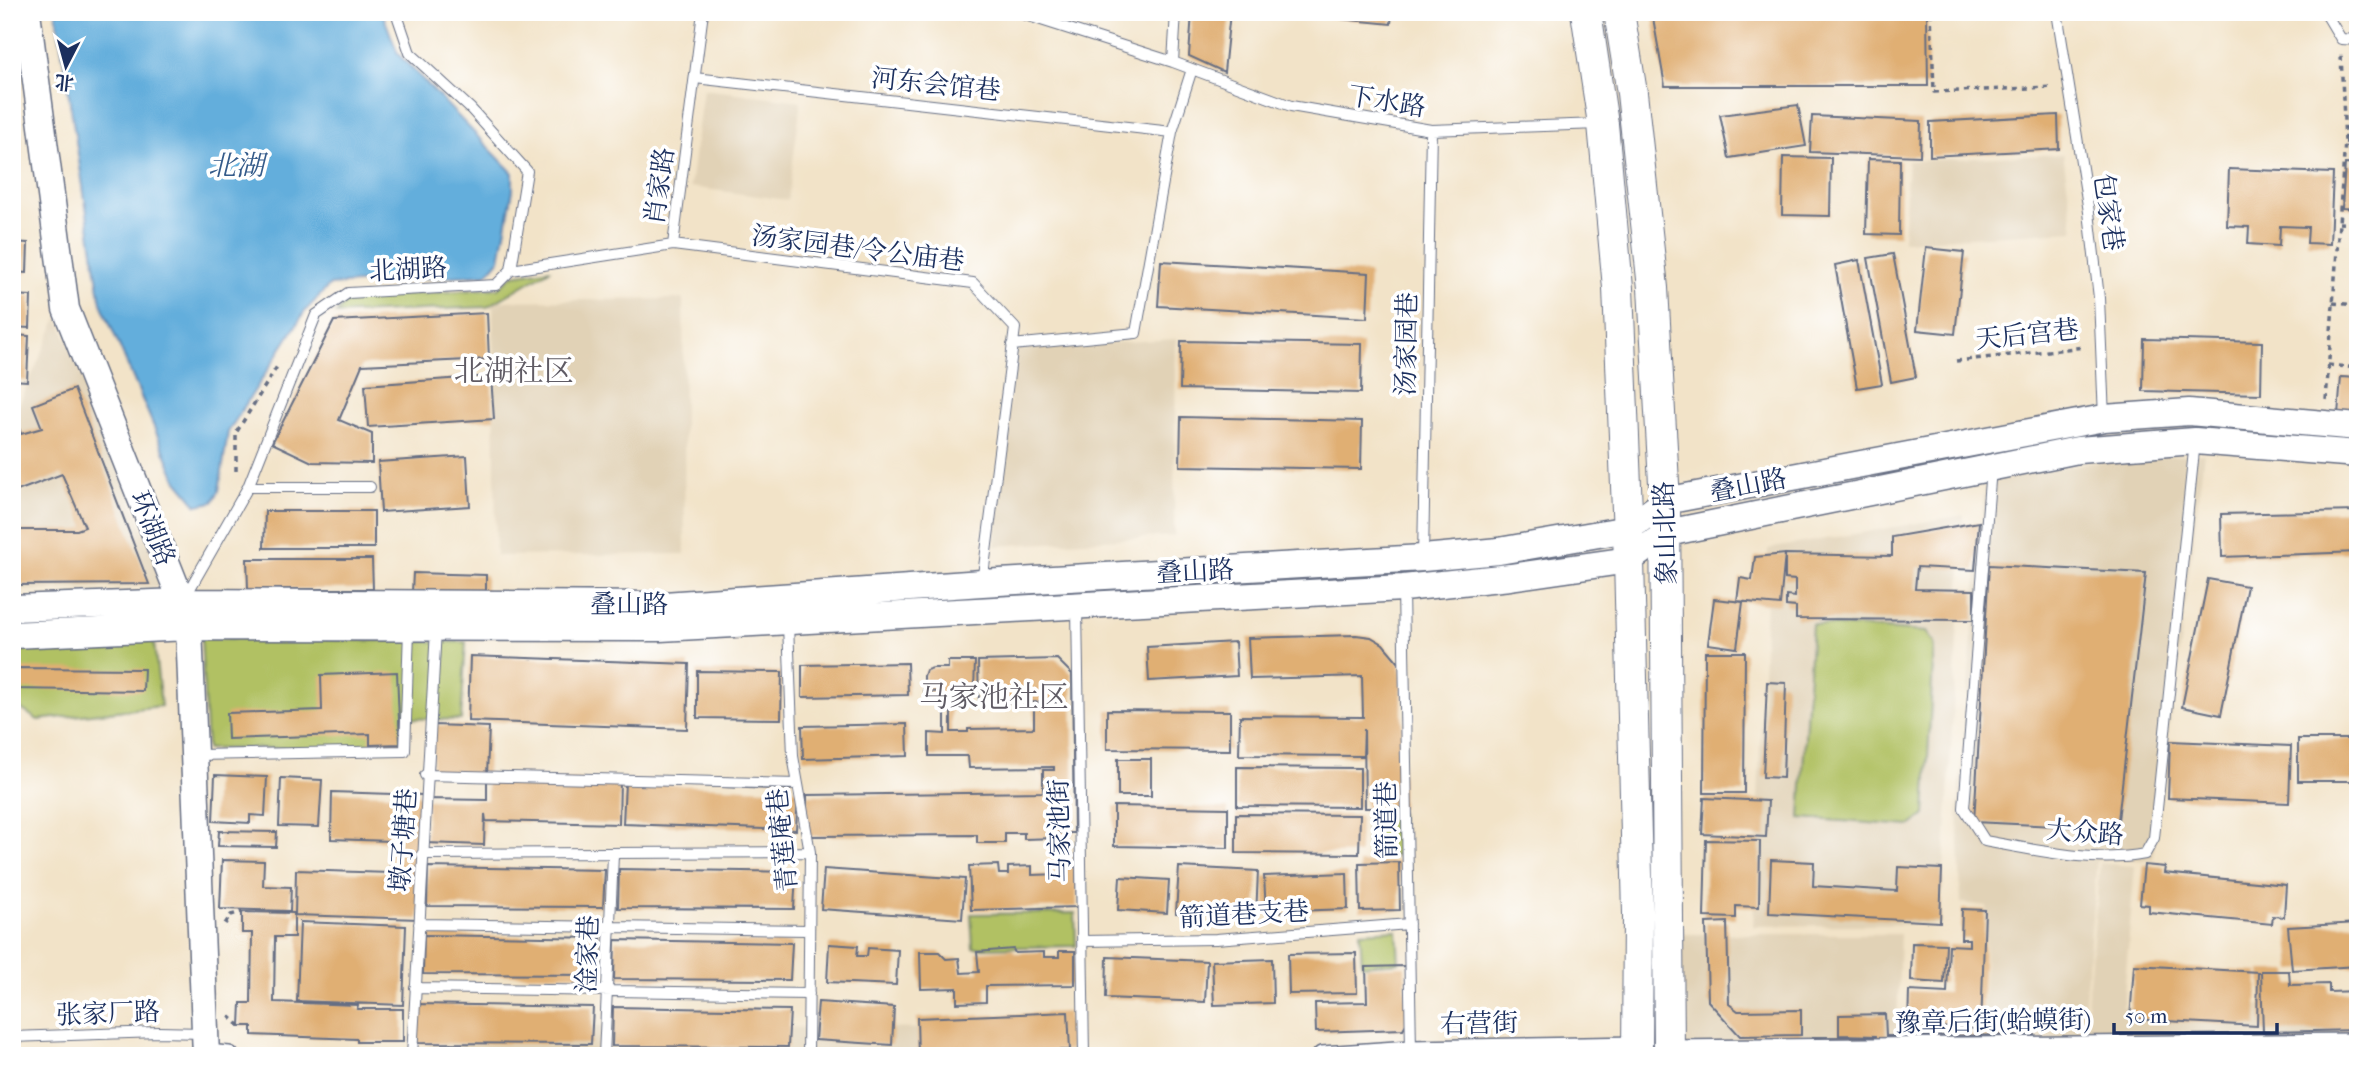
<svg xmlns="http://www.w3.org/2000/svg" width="2370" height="1068" font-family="'IM FELL French Canon','Noto Serif SC',serif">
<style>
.built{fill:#e1d2b6}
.green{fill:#b1c164;stroke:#667861;stroke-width:2}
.water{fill:#64aedc;stroke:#406e9d;stroke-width:2}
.building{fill:#e0af73}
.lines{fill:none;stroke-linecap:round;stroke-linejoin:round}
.lane-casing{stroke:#666e83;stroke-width:12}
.street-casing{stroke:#666e83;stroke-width:22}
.secondary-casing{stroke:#666e83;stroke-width:29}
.primary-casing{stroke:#666e83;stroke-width:32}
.path{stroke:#666e83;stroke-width:3.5;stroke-dasharray:5 5;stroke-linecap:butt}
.lane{stroke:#fff;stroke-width:10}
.street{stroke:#fff;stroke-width:19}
.secondary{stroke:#fff;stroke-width:26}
.primary{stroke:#fff;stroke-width:30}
.labels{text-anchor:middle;stroke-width:7;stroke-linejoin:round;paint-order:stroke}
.street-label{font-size:26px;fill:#1b2f5e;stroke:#fff}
.water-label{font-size:28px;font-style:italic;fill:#355b8a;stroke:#fff}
.quarter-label{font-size:30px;fill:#605c65;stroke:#fff}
</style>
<rect width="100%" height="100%" fill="#fff"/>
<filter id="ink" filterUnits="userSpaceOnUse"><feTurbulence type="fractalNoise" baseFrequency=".0143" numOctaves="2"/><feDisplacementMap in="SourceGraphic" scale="14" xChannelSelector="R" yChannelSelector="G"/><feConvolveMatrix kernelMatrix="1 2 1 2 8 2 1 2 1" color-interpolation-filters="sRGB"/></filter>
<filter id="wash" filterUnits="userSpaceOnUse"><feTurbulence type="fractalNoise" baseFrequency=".00686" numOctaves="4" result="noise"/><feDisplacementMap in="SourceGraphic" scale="28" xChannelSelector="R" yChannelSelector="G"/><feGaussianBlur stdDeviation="1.57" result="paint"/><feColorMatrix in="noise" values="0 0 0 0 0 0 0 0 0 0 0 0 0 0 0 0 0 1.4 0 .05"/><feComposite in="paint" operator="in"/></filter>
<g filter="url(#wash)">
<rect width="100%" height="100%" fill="#f2e3c8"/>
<path class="built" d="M2340,12H2358V28L2347,27Z
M703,89L801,101L788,200L690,187Z
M2063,154L2074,231L1903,241L1908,161Z
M683,299L685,554L496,556L493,301Z
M58,317L166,586L12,591V420Z
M1176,339L1174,536L994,546L1015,349Z
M2204,453L2153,860H2097L2082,1036H2084L2100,863L2135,866L2123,1007L2358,1004V1056H1659L1660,934H1900L1897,1031L2067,1036L1982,1031L1987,906L1961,903L1958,808L1985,481L2086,463Z
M1964,515L1941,924L1753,926L1768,549Z
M431,1024L1073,1030L1072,1056H428Z"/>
<path class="green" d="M551,269L487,307L336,314L349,299L498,288L513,275Z
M1812,624L1926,632L1934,643L1925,815L1910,826L1800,818Z
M153,634L161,706L38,720L12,703V650Z
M201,638L466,642L461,720L403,718V747L207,749Z
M1400,813V855H1368L1367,814Z
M1075,913L1076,946L973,948L971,914Z
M1397,930L1399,962L1362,965L1360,932Z"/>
<path class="water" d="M56,12H382L398,54L513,173V190L500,259L487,274L330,285L306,310L228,432L219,491L213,502L197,505L177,481L101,303Z"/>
<g id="blocks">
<path class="building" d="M1192,12H1230L1224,72L1189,56Z
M1290,12H1392L1391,24L1290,14Z
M1652,12H1927L1928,86H1665Z
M1798,105L1806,146L1729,158L1720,115Z
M2058,115L2059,149L1930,156V122Z
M1812,116L1921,121L1920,156L1810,152Z
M1783,157L1831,158L1830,216L1782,215Z
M1868,159L1900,160L1899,235L1866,234Z
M2345,164L2358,165V209L2342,208Z
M2229,169L2333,173L2330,244L2307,243L2308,227L2280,226L2279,246L2248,244L2249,227L2227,226Z
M12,170H18L17,206H12Z
M12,242L28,243L27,273L12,272Z
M1926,248L1964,252L1955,334L1917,330Z
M1893,254L1916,377L1891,382L1868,258Z
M1859,260L1882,384L1857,388L1835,265Z
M1161,261L1369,273L1367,318L1158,306Z
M12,295L31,296L30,328L12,327Z
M487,313L489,359L362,365L339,420L372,434V463L312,462L272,443L334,321Z
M12,335L29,336L27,381L12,380Z
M2144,339L2262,342L2261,394L2143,391Z
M1181,341L1362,344L1361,393L1180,389Z
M491,376L494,419L368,427L365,385Z
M2341,377L2358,378V417L2338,415Z
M74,389L149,584L12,585V530H77L85,527L62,474L12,493V405L21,434L42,428L33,405Z
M1181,417L1362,421L1361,469L1180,466Z
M467,456L470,506L381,512L378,462Z
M265,511H374V548H264Z
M2358,511V552L2222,557L2221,514Z
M1979,522L1975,570L1917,567L1915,589L1974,590V620L1796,619V607L1786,606V596L1795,597V580L1785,579V554L1892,556V537Z
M1785,554L1780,605L1737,601L1740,578L1752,580L1755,557Z
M247,559H372L373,589H248Z
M1989,565L2146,573L2117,829L1974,822Z
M413,573L486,575V594L412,592Z
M2208,579L2247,586L2221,715L2182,707Z
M1714,599L1743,602L1737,648L1708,644Z
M1356,635L1371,637L1383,644L1399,663L1402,677V808H1365L1364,729L1363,756L1239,755L1240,716L1363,717L1362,676L1250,679L1248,638Z
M1235,642L1237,676L1149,681L1147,647Z
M1705,652H1745L1744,793H1704Z
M470,656L689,664L687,729L468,721Z
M1057,659L1072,674L1074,833H1056V838L1024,839V833H1005V843H977V835L807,836V795L1043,792V770H1054V767L969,768L968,756H929V733L945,734V709H939L938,692L924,691V676L926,670L933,668H948V661H975L974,691H962V709L951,708V732H968V729L1034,728V706H1056V702L979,703L978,661Z
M907,663L908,695L802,697V665Z
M14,668L144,669L143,691L14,689Z
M697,671L782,672L781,719L697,718Z
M397,672L400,744L370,745V734L228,739L227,713L322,710L321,675Z
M1767,682L1786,683L1783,778L1763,777Z
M1107,710L1230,711V750L1107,749Z
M907,724L908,756L803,759L802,726Z
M434,725L489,727L487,775L432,772Z
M2355,726H2358V781H2298V739H2355Z
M2170,741L2291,746L2289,803L2168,798Z
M1118,759H1151V796H1118Z
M1237,767L1360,768V807L1237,806Z
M215,775L267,777L265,816L250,815V823L213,821Z
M281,778L322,780L319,827L279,826Z
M487,779L620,781L619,824L486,821L485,814L484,845L426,843L427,799L487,800Z
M625,783L798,790L796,830L623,824Z
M332,792L423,795L419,919L295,915L296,870L390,873L391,841L331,839Z
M1704,798L1768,801L1766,837L1702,834Z
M1114,806L1228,808V848L1114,846Z
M1236,814L1360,815L1359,854L1236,853Z
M219,831L277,832L276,847L218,846Z
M1706,840L1760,841L1759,907L1736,906V918L1704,917Z
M222,860L264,861L263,886L291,887L290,911L220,909Z
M1771,860L1814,862L1813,886L1897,891L1898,867L1942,869L1940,922L1769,913Z
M1399,862L1400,910L1360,911L1359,863Z
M998,865L999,874H1008V867L1032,866V875L1062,874V867H1076L1077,907L971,910L969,866Z
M2144,865L2165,867L2164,873L2286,885L2284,917L2273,916L2272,924L2149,912V905L2140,904Z
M428,867L605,870L603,907L427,906Z
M1179,867L1258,871L1256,917L1176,913Z
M619,869L796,872L794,909L618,908Z
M824,869L965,879L962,919L821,909Z
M1347,873L1348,909L1266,912L1264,876Z
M1120,877L1169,880L1167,913L1118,910Z
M1962,909L1985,910L1981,1029L1908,1026L1909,991L1947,993L1949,945L1969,946V939H1961Z
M242,912L294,913V937H275L274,1002L358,1005L357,1009H403V1042H357V1039L252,1035V1026H240L241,1003H251L252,933H242Z
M300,922L406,926L403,1005L297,1001Z
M1727,922L1729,1004L1738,1011L1801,1010V1035L1740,1036L1708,1001L1706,923Z
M2358,923V966L2292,970L2288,927Z
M424,935L601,938L599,975L423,974Z
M615,940L792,943L790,980L614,979Z
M1912,943L1946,944L1944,983L1911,981Z
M829,944L858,946L857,956H867L868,948L898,950L896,985L827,982Z
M1013,949L1015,953L1044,952V957H1059V951H1075V985L986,986V1002L957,1003V988L921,989L920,952H939L946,959L959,958L961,973L979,972L977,952Z
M1356,953L1357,993L1289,994L1288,954Z
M1107,957L1207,961L1205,1002L1106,998Z
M1272,959L1273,1003L1214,1005L1212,961Z
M2134,965L2258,972L2257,1026L2130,1019Z
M1405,966L1407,1022L1403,1029L1316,1032L1315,1003L1367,1002L1366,967Z
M2261,971H2289L2290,985L2329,984V992L2358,991V1030L2263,1032Z
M818,1002L894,1007L892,1045L815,1040Z
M416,1004L593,1007L591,1044L415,1043Z
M613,1007L790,1010L788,1047L612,1046Z
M1068,1012L1070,1050L918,1056L917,1018Z
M1885,1014L1886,1036H1897V1042L1813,1043V1037L1877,1036L1839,1035V1015Z
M2035,1035V1042H1899V1036Z"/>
</g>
</g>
<g filter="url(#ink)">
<use href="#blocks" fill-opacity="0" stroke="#666e83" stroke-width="2"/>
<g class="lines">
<defs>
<path id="lane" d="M1016,12L1173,62L1291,106L1431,130L1599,124
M2057,12L2089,212L2099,298L2104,418
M2325,12L2341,39L2358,40
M1173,62L1176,12
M695,78L1172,132
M673,245L973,283L1015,328L982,583
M511,270L673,245L703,12
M1012,345L1136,333L1172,132L1192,69
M1991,468L1964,808L1985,841C2035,850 2095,864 2145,854L2154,838L2195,441
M248,487H370
M1423,558L1431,130
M1403,589L1411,1050
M184,599L248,487L316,315L348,293L496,285L511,270L527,171L471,109L410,53L396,12
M1077,608L1084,1056
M788,624L793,756L810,852L808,1056
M196,755L405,751L409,629
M425,775L798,784
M422,854L810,852
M419,924L809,930
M1082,941L1216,939L1409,924
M415,988L809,994
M12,1037L158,1032L204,1033
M412,1056L436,630
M604,1056L613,855"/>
<path id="street" d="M1670,1050L2358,1043
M206,1054L229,1056
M1322,1056L1411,1050L1638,1046"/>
<path id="secondary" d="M27,12L66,309L182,602L189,627L206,1056
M12,608L182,602L664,605L982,583L1423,558L1499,551L1628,529L1665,501L2104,418L2189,412L2358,427
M12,635L189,627L660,628L1403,588L1510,577L1629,560L1667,533L2078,450L2195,441L2358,454"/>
<path id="primary" d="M1586,12L1603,124L1618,288L1629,560L1638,914L1637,1056
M1619,12L1632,93L1653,288L1665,501L1669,1056"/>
</defs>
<use href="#lane" class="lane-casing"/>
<use href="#street" class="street-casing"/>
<use href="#secondary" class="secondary-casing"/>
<use href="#primary" class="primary-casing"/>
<path class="path" d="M1931,12L1934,92L2053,87
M2345,142L2358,143
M2339,223L2358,224
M2333,303L2358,305
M1956,361L2085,347
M2328,365L2358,368
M2326,400L2345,142L2341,55
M236,471V433L278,365
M225,924L231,915L242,912
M229,1016L240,1026"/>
<use href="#lane" class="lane"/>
<use href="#street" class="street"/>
<use href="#secondary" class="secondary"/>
<use href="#primary" class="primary"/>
</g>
</g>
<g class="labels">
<g class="street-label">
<text transform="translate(936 84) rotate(6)" y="9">河东会馆巷</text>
<text transform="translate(1387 101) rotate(9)" y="9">下水路</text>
<text transform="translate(659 186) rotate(-82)" y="9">肖家路</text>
<text transform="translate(2109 212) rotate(82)" y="9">包家巷</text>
<text transform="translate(858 248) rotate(7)" y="9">汤家园巷/令公庙巷</text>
<text transform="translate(408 269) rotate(-3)" y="9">北湖路</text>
<text transform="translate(2027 334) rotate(-6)" y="9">天后宫巷</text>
<text transform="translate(1406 344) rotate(-89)" y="9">汤家园巷</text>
<text transform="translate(1748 485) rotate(-11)" y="9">叠山路</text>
<text transform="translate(153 528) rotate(68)" y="9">环湖路</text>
<text transform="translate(1665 533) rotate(-92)" y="9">象山北路</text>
<text transform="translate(1195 571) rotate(-3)" y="9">叠山路</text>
<text x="629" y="613">叠山路</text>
<text transform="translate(1386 820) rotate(-91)" y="9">箭道巷</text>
<text transform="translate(1059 831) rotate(-91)" y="9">马家池街</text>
<text transform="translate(2085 832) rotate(4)" y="9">大众路</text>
<text transform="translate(403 840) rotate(-86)" y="9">墩子塘巷</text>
<text transform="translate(782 840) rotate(-96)" y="9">青莲庵巷</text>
<text transform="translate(1244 914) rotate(-3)" y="9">箭道巷支巷</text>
<text transform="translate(587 954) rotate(-88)" y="9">淦家巷</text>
<text transform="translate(108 1013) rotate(-2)" y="9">张家厂路</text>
<text transform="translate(1993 1021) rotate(-1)" y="9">豫章后街(蛤蟆街)</text>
<text transform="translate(1479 1023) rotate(-1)" y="9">右营街</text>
</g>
<g class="water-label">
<text x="236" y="175">北湖</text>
</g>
<g class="quarter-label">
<text x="514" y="381">北湖社区</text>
<text x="994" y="707">马家池社区</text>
</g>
</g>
<rect width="2370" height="1068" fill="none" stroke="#fff" stroke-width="42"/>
<g transform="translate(66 66) rotate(186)" stroke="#ffffff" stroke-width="5" paint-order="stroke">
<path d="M0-5L12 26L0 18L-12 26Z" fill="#1b2f5e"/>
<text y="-10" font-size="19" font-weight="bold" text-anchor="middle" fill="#1b2f5e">北</text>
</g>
<path d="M2114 1023v10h163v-10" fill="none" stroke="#1b2f5e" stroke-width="3.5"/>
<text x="2125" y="1023" font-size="21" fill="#1b2f5e" stroke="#ffffff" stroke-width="5" paint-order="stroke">50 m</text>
</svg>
